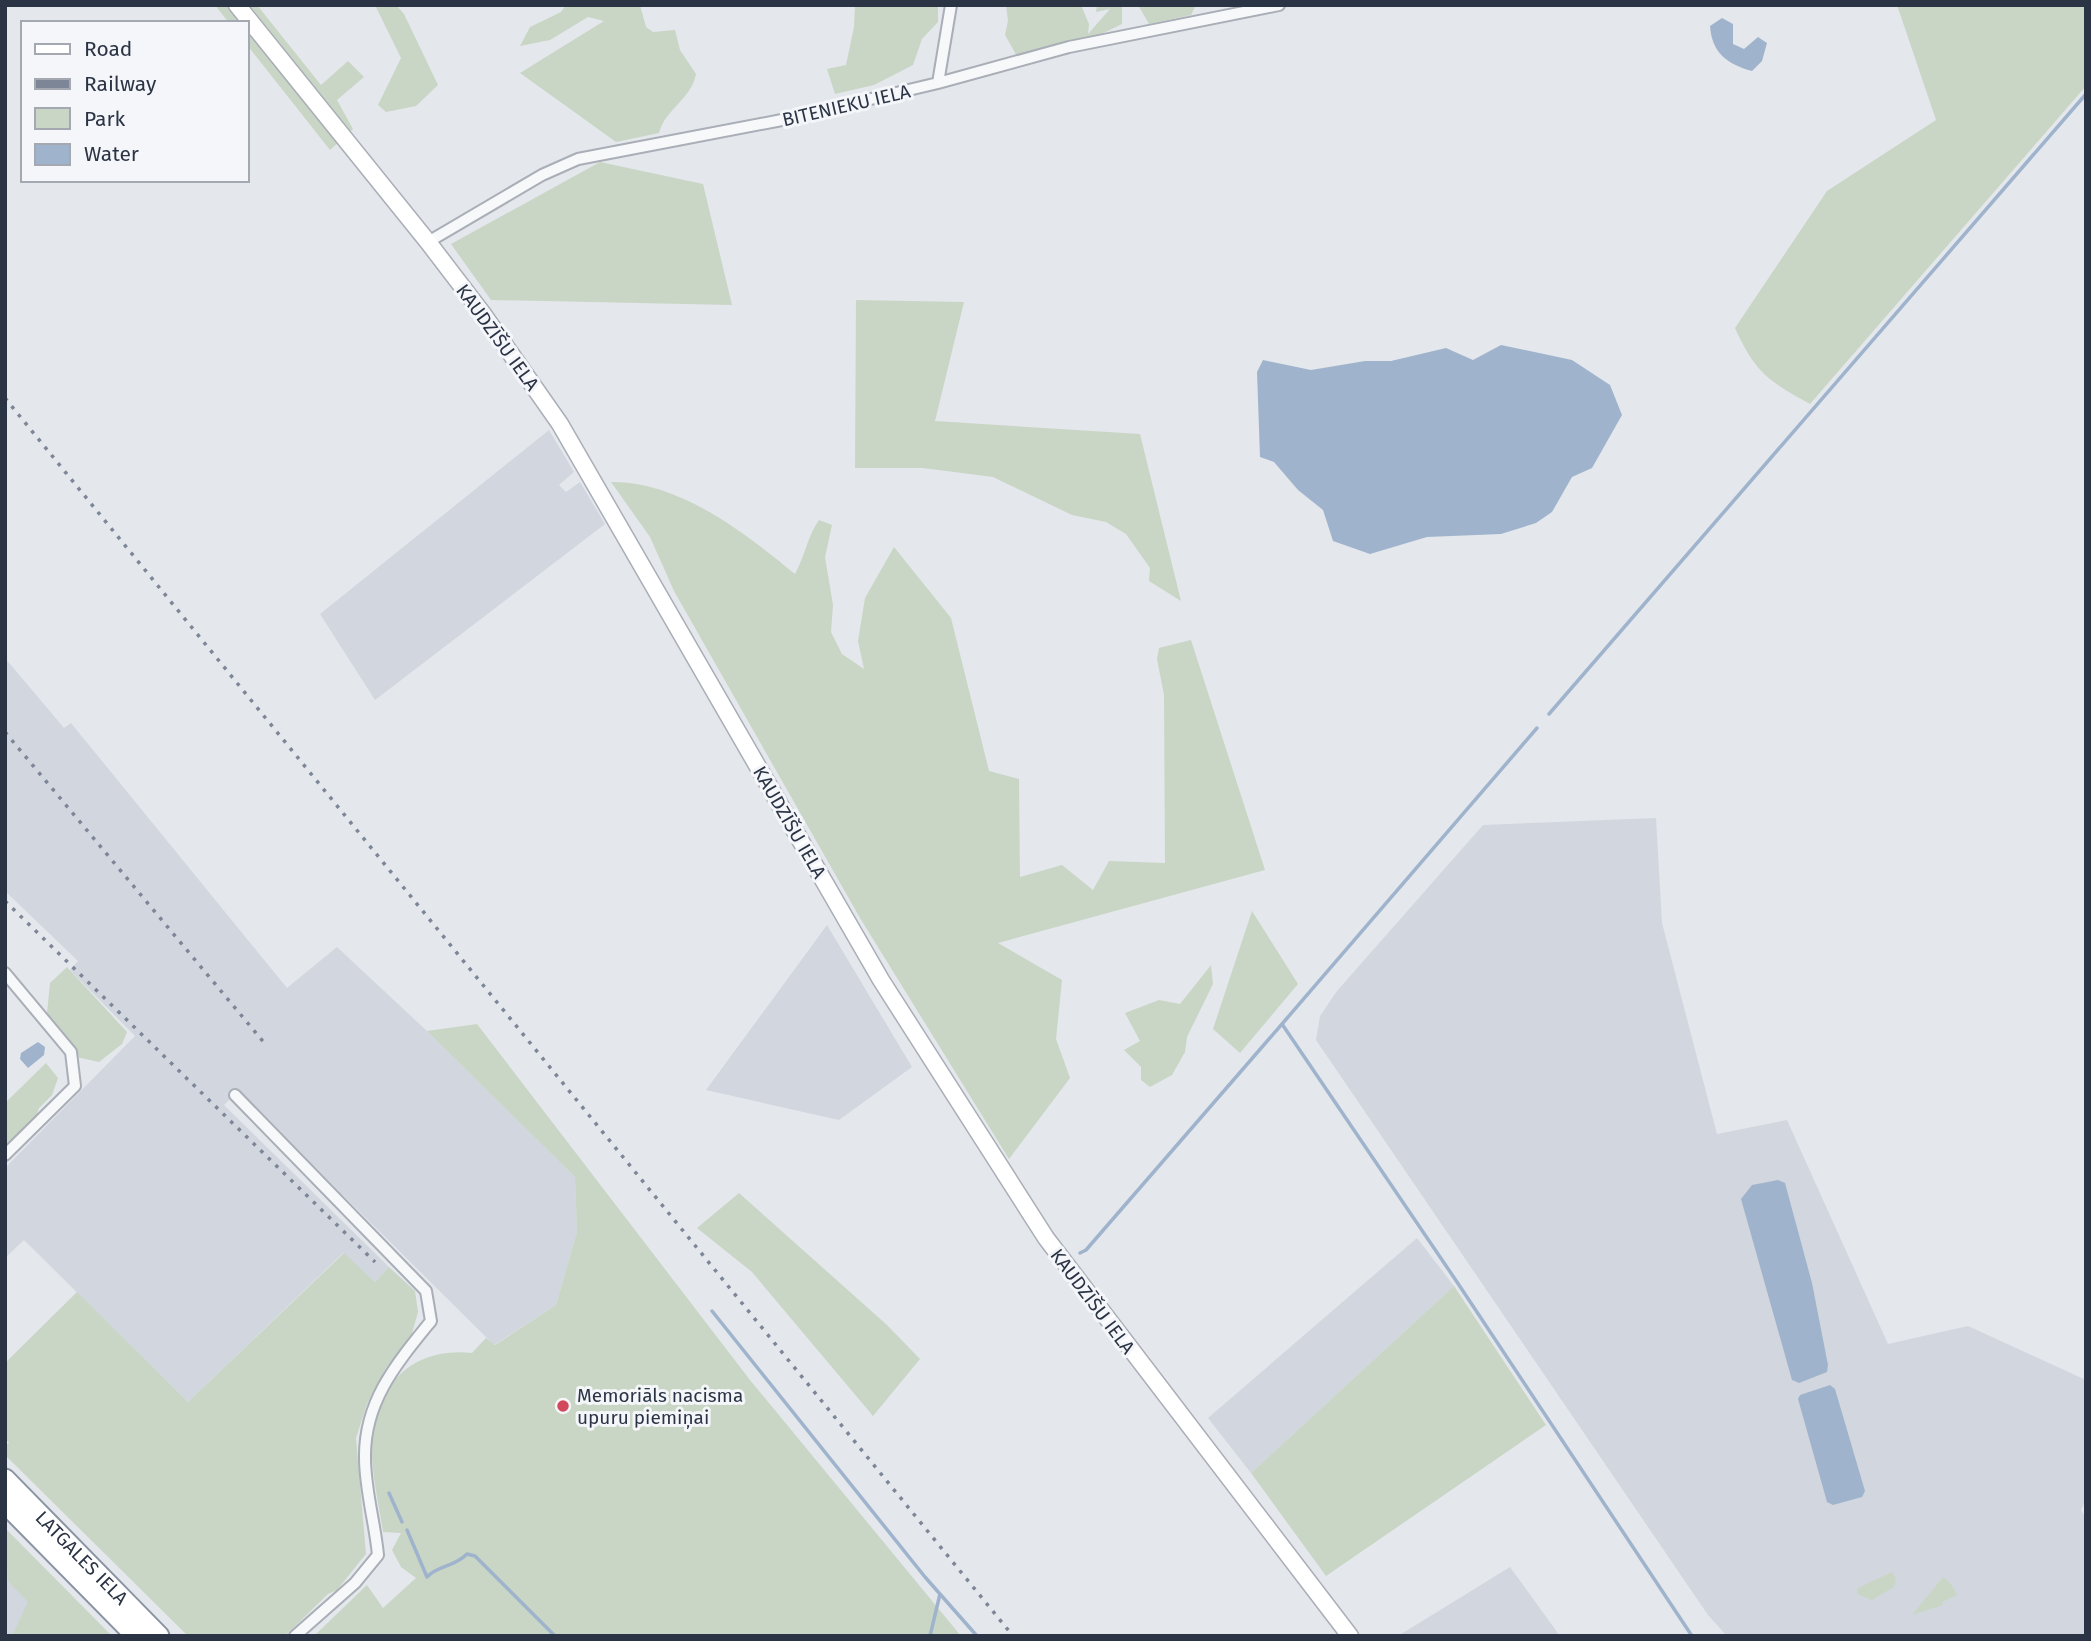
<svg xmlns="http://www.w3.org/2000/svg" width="2091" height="1641" font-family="'Fira Sans',sans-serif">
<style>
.built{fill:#d2d6de}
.green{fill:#c9d6c5}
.water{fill:#9fb4cc}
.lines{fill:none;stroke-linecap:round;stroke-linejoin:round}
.stream{stroke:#9fb4cc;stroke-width:3.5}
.street-casing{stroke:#a9aeb7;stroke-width:14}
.secondary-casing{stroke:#a9aeb7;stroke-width:19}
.highway-casing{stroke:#8b94a3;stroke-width:23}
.street{stroke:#f7f8fa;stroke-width:10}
.secondary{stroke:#fff;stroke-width:16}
.highway{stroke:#fff;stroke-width:19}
.rail{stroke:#7d8696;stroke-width:3.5;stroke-dasharray:3.5 7;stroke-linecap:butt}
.poi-dot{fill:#d1495b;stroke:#f4f6f9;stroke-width:2.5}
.labels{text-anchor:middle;stroke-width:6;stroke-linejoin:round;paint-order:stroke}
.street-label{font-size:19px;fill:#2b3445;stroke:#f4f6f9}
.poi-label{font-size:19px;fill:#2b3445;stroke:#f4f6f9;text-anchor:start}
</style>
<rect width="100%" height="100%" fill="#e4e7ec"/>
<path class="built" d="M549,430L574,472L559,485L566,492L580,482L605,524L375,700L320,614Z
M5,658L64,728L71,723L287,988L337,947L427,1031L575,1177L577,1232L556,1305L494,1345L238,1091L224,1105L389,1267L375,1282L343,1253L188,1402L24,1240L5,1258V1168L135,1036L70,970L78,961L5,891Z
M1656,818L1662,923L1717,1134L1787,1120L1888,1344L1968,1326L2086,1380V1499L2081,1510L2086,1518V1636H1727L1708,1615L1316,1040L1320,1016L1337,991L1483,825Z
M827,925L912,1067L839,1120L706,1090Z
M1417,1238L1454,1286L1251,1473L1208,1418Z
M5,1546L43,1584L12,1636H5Z
M1510,1567L1560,1636H1398Z"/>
<path class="green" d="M215,5H257L321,85L348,61L364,77L337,100L353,129L330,150L247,45V23H229Z
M375,5H396L404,14L438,85L416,106L386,112L378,105L401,58Z
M566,5H640L646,27L653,32L675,30L680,50L696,74C691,100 665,109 659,133L616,142L520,73L604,21L588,17L550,40L520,46L530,27L561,12Z
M855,5H938V22L922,39L913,65L874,85L835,94L827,69L846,65L854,27Z
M1006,5H1081L1089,24L1088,34L1110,9L1096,12L1097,5H1122V24L1085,42L1018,58L1005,35L1008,21Z
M1138,5H1196L1191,15L1149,24Z
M1897,5H2086V86L1810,404C1768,381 1755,372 1735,328L1827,191L1936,120Z
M600,162L703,184L732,305L491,300L451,244Z
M856,300L964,302L935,421L1140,434L1181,601L1149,581L1150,568L1126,534L1106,522L1072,515L993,477L923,468H855Z
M611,482C679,481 745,533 795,574C805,556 807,537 819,520L832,525L825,557L833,605L831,632L842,654L864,669L858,641L865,598L894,547L951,618L989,771L1019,779L1020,877L1062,865L1093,890L1109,861L1165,863L1164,695L1157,659L1159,648L1191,640L1265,870L998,943L1062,980L1056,1039L1070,1078L1009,1159L860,918L674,591L650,537Z
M1252,911L1298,984L1240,1053L1213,1029Z
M1211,965L1213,984L1187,1037L1185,1052L1172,1075L1150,1087L1141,1080V1067L1124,1050L1140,1041L1125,1013L1159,1000L1180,1004Z
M67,967L127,1032L122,1044L99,1062L76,1057L70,1043L47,1013L50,983Z
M477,1024L750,1380L961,1636H314L367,1585L383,1608L416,1578L401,1567L392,1550L401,1533L383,1532C379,1505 370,1467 372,1440C377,1382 414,1347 472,1353L486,1338L495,1345L556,1305L577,1232L575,1177L427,1031Z
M46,1063L58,1078L52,1095L39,1108L35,1121L5,1148V1103Z
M739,1193L887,1325L920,1359L873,1416L752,1272L697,1228Z
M344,1253L375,1282L389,1267L415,1291L418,1312L411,1337L386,1368L367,1404L356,1438L366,1554L337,1590L328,1594L285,1636H188L5,1455V1445L9,1443L5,1438V1363L77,1292L188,1402Z
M1454,1286L1546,1425L1326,1576L1251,1473Z
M5,1528L112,1636H12L28,1602L8,1581Z
M1892,1572L1896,1578L1894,1587L1872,1600L1857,1594L1858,1588Z
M1943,1577L1951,1584L1957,1595L1942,1602L1943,1605L1912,1615Z"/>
<path class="water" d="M1722,18L1733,24V44L1744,49L1758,37L1767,43L1762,61L1752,71C1727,64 1712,53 1710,26Z
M1501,345L1572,360L1610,385L1622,415L1592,468L1572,477L1552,512L1536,523L1501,534L1427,537L1370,554L1333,541L1323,510L1298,490L1274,462L1260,457L1257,372L1263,360L1311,370L1365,361H1391L1446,348L1473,360Z
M38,1042L45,1047L44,1055L28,1068L20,1059L21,1053Z
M1778,1180L1785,1183L1812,1283L1828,1365L1827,1372L1799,1383L1792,1380L1741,1199L1752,1185Z
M1830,1385L1835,1389L1865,1491L1862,1497L1833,1505L1827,1502L1798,1399L1800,1395Z"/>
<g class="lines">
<path class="stream" d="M1549,714L2086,94
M1537,728L1282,1024L1457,1282L1692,1636
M1080,1253L1086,1250L1282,1024
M712,1311L925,1577L977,1636
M389,1493L402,1522
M407,1530L427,1577C438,1565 453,1568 467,1554L475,1556L555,1636
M930,1636L940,1594"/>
<defs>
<path id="street" d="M938,83L951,5
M428,242L542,175L578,159L787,119L938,83L1069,47L1279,5
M5,973L71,1052L75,1086L5,1155
M235,1095L426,1291L431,1321C397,1363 364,1401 365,1458C365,1490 375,1523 378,1555L355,1583L295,1636"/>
<path id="secondary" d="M237,5L428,242L483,314L560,424L881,980L1046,1238L1350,1636"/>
<g id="highway">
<path id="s1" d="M5,1479L159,1636"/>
<path d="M5,1503L136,1636"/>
</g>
</defs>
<use href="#street" class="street-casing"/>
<use href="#secondary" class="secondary-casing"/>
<use href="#highway" class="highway-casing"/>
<use href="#street" class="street"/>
<use href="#secondary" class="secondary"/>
<use href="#highway" class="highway"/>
<path class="rail" d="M5,398L1013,1636
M5,732L266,1045
M5,901L375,1262"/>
</g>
<circle class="poi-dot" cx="563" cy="1406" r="7"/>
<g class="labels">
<g class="street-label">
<text transform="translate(846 105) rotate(-13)" y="7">BITENIEKU IELA</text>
<text transform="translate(498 337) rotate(54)" y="7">KAUDZĪŠU IELA</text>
<text transform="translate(790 822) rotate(60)" y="7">KAUDZĪŠU IELA</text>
<text transform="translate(1093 1301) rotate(53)" y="7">KAUDZĪŠU IELA</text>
<text dy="7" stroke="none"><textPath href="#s1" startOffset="110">LATGALES IELA</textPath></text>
</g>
<g class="poi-label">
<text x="577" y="1402">Memoriāls nacisma<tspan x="577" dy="22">upuru piemiņai</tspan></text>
</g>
</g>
<rect width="2091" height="1641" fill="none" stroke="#2b3445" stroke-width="14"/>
<rect x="21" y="21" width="228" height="161" fill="#f4f6f9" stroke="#a4a8b1" stroke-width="2"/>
<rect x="35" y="44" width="35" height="10" fill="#ffffff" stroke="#a4a8b1" stroke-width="2"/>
<text x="84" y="56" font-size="21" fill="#2b3445">Road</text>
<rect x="35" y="79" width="35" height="10" fill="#7d8696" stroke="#a4a8b1" stroke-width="2"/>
<text x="84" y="91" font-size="21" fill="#2b3445">Railway</text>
<rect x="35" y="108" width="35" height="21" fill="#c9d6c5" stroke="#a4a8b1" stroke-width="2"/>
<text x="84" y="126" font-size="21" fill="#2b3445">Park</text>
<rect x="35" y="144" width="35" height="21" fill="#9fb4cc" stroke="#a4a8b1" stroke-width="2"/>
<text x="84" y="161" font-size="21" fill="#2b3445">Water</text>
</svg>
